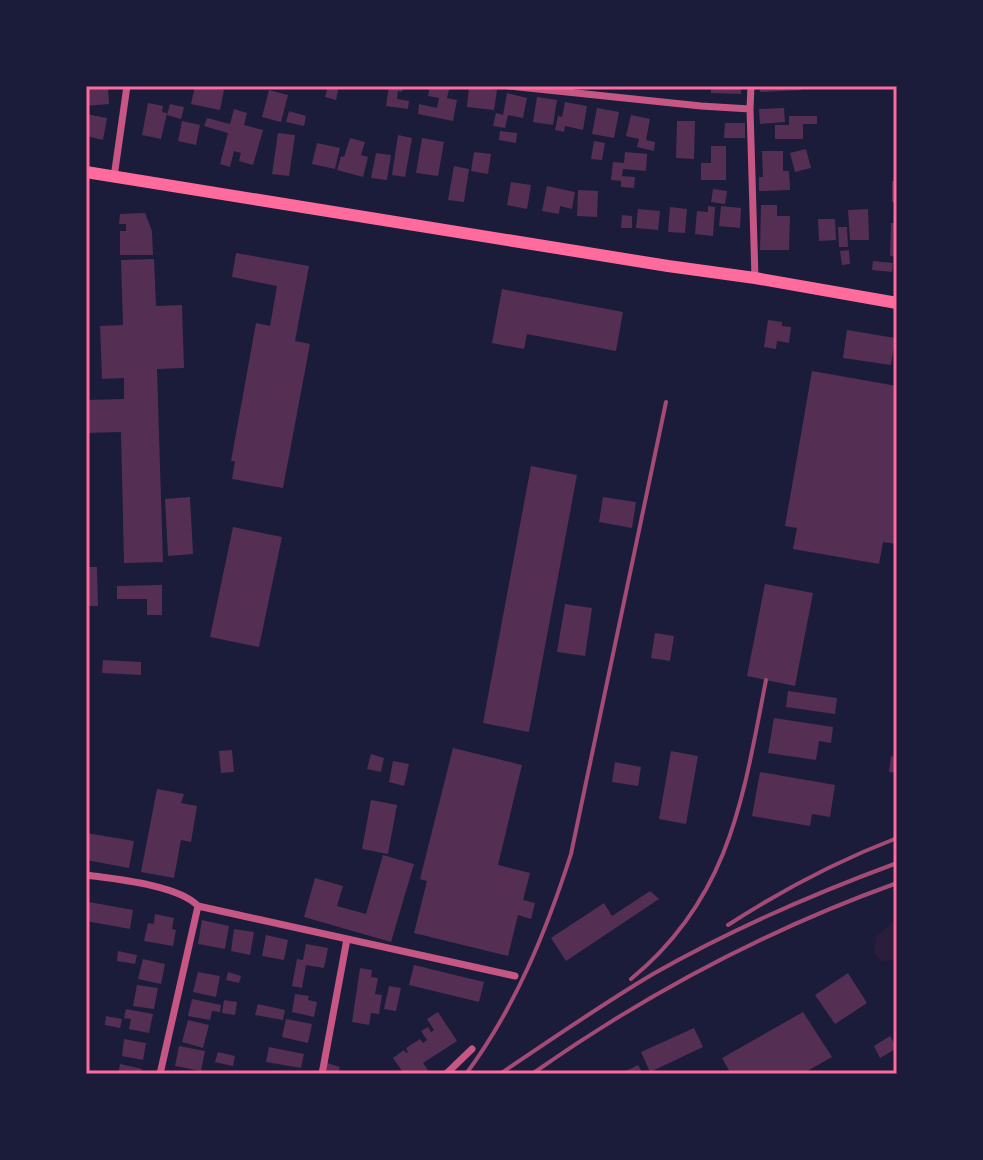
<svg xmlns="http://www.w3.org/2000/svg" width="983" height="1160" font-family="'Fira Sans Condensed',sans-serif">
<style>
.green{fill:#2a1e3b}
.building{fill:#542f53}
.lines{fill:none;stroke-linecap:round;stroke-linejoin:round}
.minor{stroke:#c65784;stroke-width:7}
.primary{stroke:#ff6b9d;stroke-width:12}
.rail{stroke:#a44b75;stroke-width:4}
.neatline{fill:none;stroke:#ff6b9d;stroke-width:3}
</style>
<rect width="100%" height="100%" fill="#1b1b3a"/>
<path class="green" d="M897,921V960L881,961L874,953L876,937L891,923Z"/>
<path class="building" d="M195,86L224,90L220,110L191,104Z
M328,86H339L336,100L325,97Z
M389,86H403L402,92L398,91L397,99L409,101L408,109L386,106Z
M430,86H450L447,98L457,100L453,121L418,114L419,104L437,108L439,98L428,96Z
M469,86L497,90L494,110L467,107Z
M711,86H741V94L711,93Z
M760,86H802V90L760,92Z
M108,87L109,104L86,106V89Z
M269,90L288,95L281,122L262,117Z
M507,93L527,98L523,118L508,115L505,128L493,126L496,113L503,115Z
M537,97L557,100L553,125L533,122Z
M565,102L587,106L583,130L565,126L564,132L555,130L558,116L562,117Z
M148,103L163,106L162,112L167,113L161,139L142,135Z
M170,104L184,107L181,119L167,115Z
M597,108L619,112L614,138L592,134Z
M784,108L785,122L760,124L759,109Z
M234,109L247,113L244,125L263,130L253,165L239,161L241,153L234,151L230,167L220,164L228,133L204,126L207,118L230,124Z
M289,111L306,116L304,126L286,122Z
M86,114L107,118L103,140L86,136Z
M631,115L650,119L646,140L655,142L654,151L637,147L639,139L626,136Z
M789,116H817V124H803V139H775V125H789Z
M182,121L200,125L196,145L178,141Z
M677,121H695L694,159L676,158Z
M725,123H745V138H724Z
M500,131L517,133L516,143L499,140Z
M278,133L295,135L289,176L272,174Z
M398,135L412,138L405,177L392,175Z
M350,138L365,142L361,155L368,157L363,177L337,170L341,156L344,157Z
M422,138L444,142L438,176L416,173Z
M594,141L605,143L602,160L591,159Z
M317,143L340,148L335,169L312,164Z
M711,146H726V180H701V163H711Z
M806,149L811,168L795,172L790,153Z
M762,151H783V171H789L790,190L759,191V177H763Z
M474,152L491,154L488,174L471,171Z
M625,152L647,154L646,171L623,169L622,176L635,177L634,188L621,187V181L611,180L613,162L624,163Z
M376,153L391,155L387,180L371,178Z
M454,166L469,169L464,202L448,200Z
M892,181H897V202H892Z
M511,182L531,185L527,209L507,205Z
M547,186L575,192L572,209L560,206L559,214L542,211Z
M713,189L727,191L725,204L711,202Z
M578,190L598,191L597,217L577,216Z
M761,205H777V216H790L789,250H760Z
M708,206L715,207L713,236L695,234L697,211L708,212Z
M721,206L741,208L740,228L719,226Z
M670,207L687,209L685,233L668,232Z
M638,209L660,211L658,230L636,228Z
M868,209L869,240H850L848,210Z
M145,213L152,231L153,255H120V231H126V224H119L120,214Z
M622,215L632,216V228H621Z
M818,219H835L836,240L819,241Z
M891,223H897V257L890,256Z
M838,227H847L848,247H839Z
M849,250L850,264L842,265L840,251Z
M236,253L309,266L295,341L310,344L283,488L232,479L235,461H231L256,323L270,326L277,286L232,277Z
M154,259L156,306L182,305L184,368L157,369L163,562L124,563L121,432L86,433V400L124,399V378L102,379L100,326L123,325L121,260Z
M873,261L893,263L892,272L872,270Z
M502,289L623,312L616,351L527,334L524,349L492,343Z
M768,320L782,322V326L791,327L789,343L777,341L776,349L764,347Z
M847,330L895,338L891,365L843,358Z
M812,371L897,386V544L883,542L879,564L793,549L797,528L785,526Z
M531,466L577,475L529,732L483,723Z
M190,497L193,554L168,556L165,499Z
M603,497L636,502L632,528L599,522Z
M233,527L282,537L259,647L210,637Z
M86,567H97L98,606H86Z
M765,584L813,593L795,686L747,676Z
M162,585V615H147V599H117V586Z
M565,604L592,608L585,656L557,652Z
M655,633L674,636L670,661L651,658Z
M103,660L141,662V675L102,673Z
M788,691L837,698L835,714L786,707Z
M774,718L833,727L831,743L819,741L816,760L768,753Z
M453,748L522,765L498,865L530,873L523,900L535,903L531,919L518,915L508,956L414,933L427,881L420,879Z
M232,750L234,772L221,773L219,751Z
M671,751L698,756L686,824L659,819Z
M371,754L384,758L381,772L367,769Z
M891,756L897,757V773L889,772Z
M393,761L409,764L404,786L389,782Z
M615,762L641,767L638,786L612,782Z
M760,772L835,785L830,817L812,814L810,826L752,816Z
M157,789L184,794L181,803L197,806L191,842L181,840L174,878L141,872Z
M371,800L397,805L388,854L362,849Z
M86,833L134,841L129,868L86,860Z
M383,855L414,864L391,942L304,917L315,878L343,886L337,906L366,914Z
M650,891L659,899L566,961L551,938L604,903L612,916Z
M89,902L133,910L130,929L86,921Z
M155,914L174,918L172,929L176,930L173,946L144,941L148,923L154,924Z
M202,920L229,926L225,949L198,944Z
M234,929L254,932L250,955L231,951Z
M266,935L288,940L284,960L262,956Z
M306,944L328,948L324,968L306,965L302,988L292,986L297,959L303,960Z
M118,951L137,955L135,964L117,961Z
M143,959L165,964L161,984L138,979Z
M414,965L484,982L479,1002L409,985Z
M360,968L372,970L371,977L378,978L375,994L382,995L379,1014L371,1013L369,1025L352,1022Z
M198,972L220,976L216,997L193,992Z
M228,972L241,976L239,983L226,980Z
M848,973L867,1003L835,1024L815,995Z
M137,985L158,988L154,1009L133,1006Z
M389,986L401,988L396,1011L384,1009Z
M295,994L309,996L308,1000L317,1002L314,1017L292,1012Z
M192,999L221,1005L220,1012L212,1011L210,1020L188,1016Z
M224,1000L237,1002L235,1015L222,1013Z
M258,1004L285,1010L283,1020L255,1015Z
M126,1009L153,1014L149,1033L129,1029L131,1019L124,1018Z
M438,1012L457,1041L423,1063L428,1070L421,1074H404L393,1058L404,1050L406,1053L408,1052L406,1048L420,1039L423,1043L427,1040L421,1031L428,1027L431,1032L434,1030L427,1019Z
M803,1012L832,1057L802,1074H731L722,1058Z
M106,1016L122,1019L120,1028L105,1025Z
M286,1019L312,1024L308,1043L282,1037Z
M188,1020L209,1025L203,1048L182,1042Z
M694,1028L703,1047L650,1072L641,1052Z
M890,1036L897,1048L880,1058L874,1046Z
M124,1039L146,1043L143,1060L122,1056Z
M179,1046L205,1051L201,1071L175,1066Z
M269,1047L304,1054L301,1068L266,1062Z
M218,1052L235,1056L233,1066L215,1062Z
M327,1063L340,1067L338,1074L325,1072Z
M120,1064L142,1069L141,1074H118Z
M638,1065L643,1074H620Z"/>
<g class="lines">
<path class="minor" d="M509,86L701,106L750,109
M751,86L750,109L755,278
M114,177L127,86
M86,875C115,879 178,885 198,906L515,976
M160,1074L198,906
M322,1074L347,939
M446,1074L472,1049"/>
<path class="primary" d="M86,172L668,266L755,278L897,303"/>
<path class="rail" d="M728,925C782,890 837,861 897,838
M631,979C730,898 743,798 766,680
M466,1074C515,1008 546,932 571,854L666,402
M500,1074C550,1040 601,1005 653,974C730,930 813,894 897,863
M532,1074C644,995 769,929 897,883"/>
</g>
<rect width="983" height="1160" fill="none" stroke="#1b1b3a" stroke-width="176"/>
<rect x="88" y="88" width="807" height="984" class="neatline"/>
</svg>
